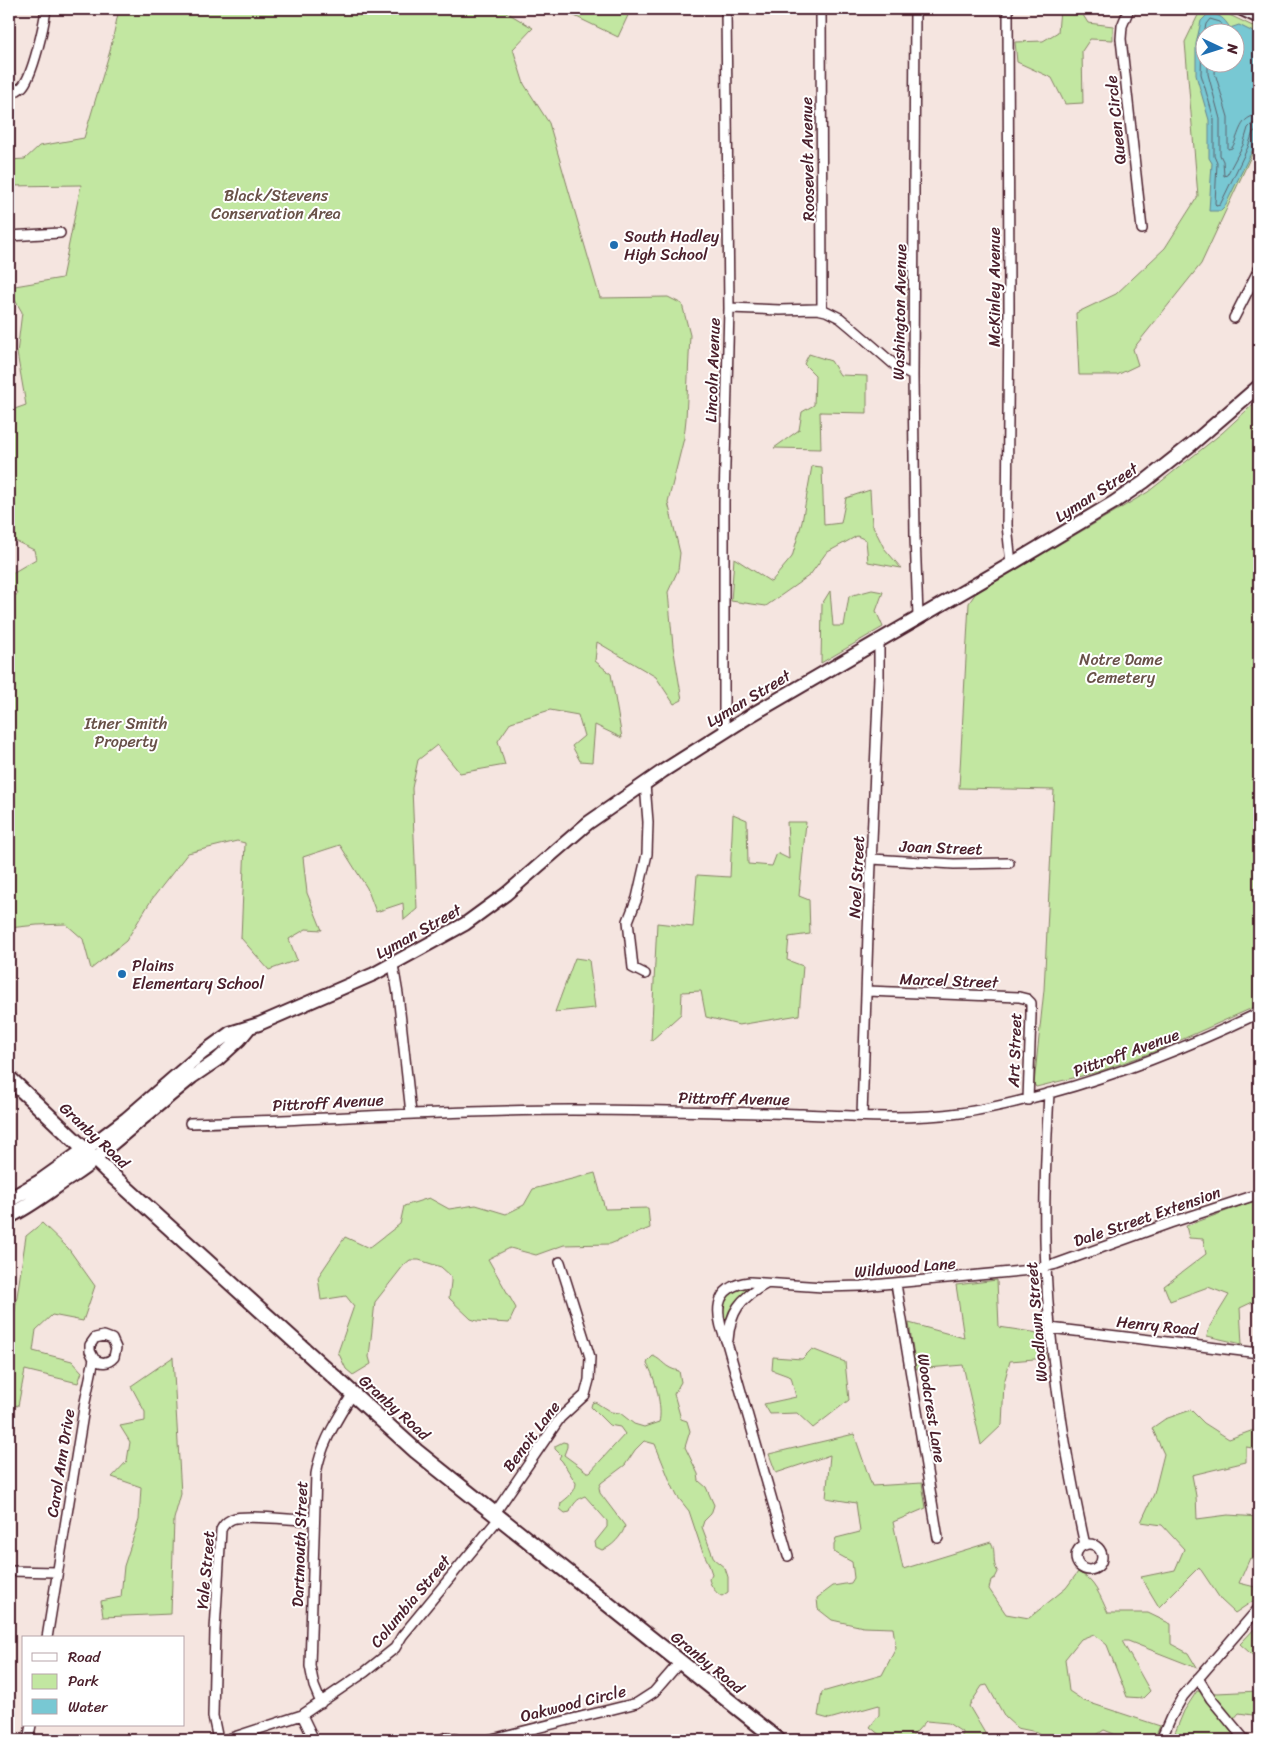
<svg xmlns="http://www.w3.org/2000/svg" width="1268" height="1749" font-family="Sriracha,sans-serif">
<style>
.green{fill:#c2e7a1;stroke:#868366;fill-rule:evenodd}
.water{fill:#78c8d3;stroke:#668490;fill-rule:evenodd}
.lines{fill:none;stroke-linecap:round;stroke-linejoin:round}
.shore{stroke:#5c636e;stroke-width:1}
.minor-casing{stroke:#4a1f2b;stroke-width:12}
.secondary-casing{stroke:#4a1f2b;stroke-width:16}
.primary-casing{stroke:#4a1f2b;stroke-width:18}
.minor{stroke:#fff;stroke-width:9}
.secondary{stroke:#fff;stroke-width:12}
.primary{stroke:#fff;stroke-width:14}
.poi-dot{fill:#1f6fb2;stroke:#fff;stroke-width:2}
.labels{text-anchor:middle;stroke-width:4;stroke-linejoin:round;paint-order:stroke}
.street-label{font-size:16px;fill:#4a1f2b;stroke:#fff}
.park-label{font-size:16px;fill:#685148;stroke:#fff}
.poi-label{font-size:16px;fill:#4a1f2b;stroke:#fff;text-anchor:start}
</style>
<rect width="100%" height="100%" fill="#f5e5e0"/>
<filter id="ink" filterUnits="userSpaceOnUse"><feTurbulence type="fractalNoise" baseFrequency=".02" numOctaves="2"/><feDisplacementMap in="SourceGraphic" scale="10" xChannelSelector="R" yChannelSelector="G"/><feConvolveMatrix kernelMatrix="1 2 1 2 8 2 1 2 1" color-interpolation-filters="sRGB"/></filter>
<g filter="url(#ink)">
<path class="green" d="M119,9H501L533,28L513,49L524,84L549,123L600,298L668,297L682,304L690,335L686,419L684,438L668,502L680,553L678,570L668,592L673,646L682,700L674,704L656,677L597,642L595,661L611,674L622,738L595,725L592,762L580,761L572,746L584,736L578,715L550,710L511,722L498,741L505,765L460,773L437,745L418,760L412,788L417,909L404,920L403,903L376,912L367,888L340,845L303,857L307,893L322,930L306,929L289,939L297,960L269,970L241,938L245,843L237,841L188,853L152,899L126,941L91,969L83,939L66,924L37,925L9,928V593L17,595L18,593L9,587V575L36,559L34,550L9,538V411L26,405L17,353L22,312L9,290V287L62,278L81,185L9,186V160L25,159L39,146L84,138L110,51Z
M560,9H631L618,37Z
M1060,9H1076L1083,15L1088,23L1113,26V40L1090,39L1082,51L1083,103L1065,104L1052,78L1017,62L1015,42L1043,41L1058,32Z
M1201,9H1217L1259,29V139L1201,264L1133,349L1138,365L1117,375H1079L1076,313L1116,294L1165,248L1198,196L1185,42ZM1206,32H1236V62H1206Z
M809,354L831,361L840,375L867,376V413L820,412L821,449L774,448L799,430L802,412L814,405L815,375L804,364Z
M1259,399V1005L1156,1051L1098,1072L1036,1087L1034,1084L1044,990L1054,790L959,788L969,603L975,594L1148,492L1222,433Z
M812,466L822,467L824,525L841,523L846,498L870,490L872,524L884,548L901,568L868,562L866,540L857,536L826,553L810,575L766,606L731,601L734,558L771,582L792,557L802,522Z
M872,590L883,592L876,611L883,627L821,663L822,604L830,591L833,626H844L849,596Z
M733,814L747,820L748,864L772,866L777,853L789,859L787,822H806L799,896L809,900L810,934L789,937L787,960L803,966L799,1015L739,1025L706,1017L701,991L682,992L681,1014L651,1041L657,923L693,927L697,875L730,877Z
M575,958L589,960L595,1008L555,1012Z
M595,1173L605,1209L648,1208L650,1228L610,1244L564,1245L536,1255L510,1248L488,1259L516,1308L509,1323L477,1321L471,1319L449,1298L451,1282V1276L441,1267L419,1260H410L404,1265L375,1302L369,1357L371,1364L353,1375L346,1369L338,1352L354,1306L346,1296L321,1300L318,1277L345,1237L369,1248L400,1224L404,1206L429,1198L449,1209L476,1205L506,1214L524,1205L533,1189Z
M1259,1199V1299L1240,1308L1242,1344L1207,1336L1210,1326L1229,1295L1208,1287L1170,1301L1164,1286L1206,1254L1203,1239L1189,1238L1186,1226Z
M42,1223L68,1248L95,1286L83,1321L52,1315L36,1330L33,1351L72,1361L82,1372L78,1383L25,1370L18,1406L9,1404V1350L26,1236Z
M997,1280L999,1327L1039,1333L1047,1358L1010,1361L1004,1383L1002,1425L981,1445L963,1365L916,1369L909,1323L964,1338L956,1285Z
M750,1286L751,1289C739,1300 731,1307 726,1323H724C718,1299 727,1291 750,1286Z
M812,1349L845,1362L849,1400L813,1428L797,1413L770,1414L764,1404L796,1397L791,1377L772,1370L773,1357L802,1359Z
M653,1356C663,1360 664,1368 679,1371L681,1382L674,1394L681,1419L687,1421L690,1431L685,1447L698,1474L699,1481L706,1487L714,1505L711,1514L704,1521L702,1527L714,1559L725,1568L728,1577V1592L722,1596C716,1594 710,1585 709,1579L712,1574L708,1562L702,1550L689,1511L677,1496L670,1481L655,1444L644,1441L635,1450L625,1465L601,1483L599,1487L600,1493L625,1526C623,1535 611,1548 602,1550L596,1547L595,1542L607,1527V1521L585,1496C577,1499 573,1504 570,1512L565,1513L560,1509L561,1503C567,1498 576,1492 576,1483L562,1461L559,1458L561,1455L555,1449V1446L563,1442L567,1443V1447L564,1455L587,1472H590L625,1434L620,1427L609,1425L591,1407L592,1403L595,1402L611,1412L620,1413L634,1424L644,1427L659,1422C663,1409 655,1376 647,1364L648,1361Z
M173,1357L181,1494L174,1519L171,1614L103,1617L101,1601L121,1597L124,1566L139,1520L141,1487L112,1477L127,1461L130,1442L120,1426L145,1421V1412L131,1386Z
M1191,1410L1204,1423L1229,1439L1259,1428V1449L1246,1447V1462L1192,1475L1196,1496L1197,1519L1228,1515L1259,1517V1560L1250,1558L1239,1583L1259,1588V1597L1235,1613L1221,1600L1199,1567L1159,1607L1141,1577L1175,1570L1184,1549L1162,1525L1141,1522L1154,1494L1164,1454L1152,1428L1165,1419Z
M854,1434L872,1486L922,1483L926,1508L893,1522L903,1569L991,1542C997,1552 991,1563 998,1572L995,1578L991,1580L989,1589L1006,1614L1029,1618L1066,1588L1078,1572C1095,1580 1100,1596 1108,1613H1148L1171,1624V1644L1188,1653L1197,1668L1128,1641H1122L1150,1691L1143,1698L1127,1697L1107,1645L1094,1634L1081,1639L1065,1659L1069,1691L1084,1701L1160,1726L1154,1740H1129L1104,1730L1089,1740H1047L1037,1732L1017,1728L1005,1717L987,1685L982,1686L969,1706L989,1740H962V1732L948,1723L926,1721L909,1740H886L870,1727L879,1715V1705L829,1719L818,1716L822,1692L882,1675L896,1648L893,1628L863,1627L832,1620L818,1609L817,1598L833,1586L851,1583L854,1578L852,1562L834,1552V1545L836,1538L860,1532L856,1503L826,1498L830,1455L776,1473L769,1454Z
M1259,1624V1661L1240,1644Z
M1197,1691L1217,1693L1259,1691V1716L1239,1713L1227,1727L1238,1740H1172L1184,1711Z"/>
<path class="water" d="M1209,13C1220,15 1224,18 1230,28L1239,25L1259,35V119L1257,123V139L1253,149L1224,208L1221,211H1209L1212,163L1209,158V120L1196,75V44L1201,21ZM1206,32H1236V62H1206Z"/>
<g class="lines">
<path class="shore" d="M1229,32L1225,30L1220,22L1210,19L1206,24L1202,44L1201,74L1214,119V156L1217,163L1215,203L1216,206L1220,205L1248,147L1253,132L1259,129
M1208,62V74L1220,119V155L1223,161L1224,176L1227,175L1243,145L1248,128L1252,124L1259,123
M1216,62L1215,73L1228,117V149L1232,148C1240,134 1239,116 1259,115"/>
<defs>
<path id="minor" d="M821,9L822,309
M915,9L913,376L915,536L918,616
M1008,9L1009,309L1007,525L1011,564
M1129,9L1122,26L1121,39L1142,229
M9,95C13,93 18,90 22,87C33,76 44,25 46,9
M9,236L60,233
M729,308L780,310L817,309L826,311L840,318L852,328L897,367L913,376
M1234,318L1259,269
M724,731V502L729,308L726,9
M872,859L954,864L1009,863
M393,965L398,994L411,1113
M645,974L633,968L628,921L637,898L647,854L648,822L645,784
M867,991L1019,997L1027,999L1031,1003V1015L1028,1100
M1049,1093C1046,1152 1043,1210 1046,1268C1050,1361 1065,1454 1085,1545
M862,1116L868,934L879,677V640
M190,1123C318,1120 445,1110 572,1110C649,1110 725,1112 802,1114C854,1116 908,1120 960,1113C991,1109 1021,1101 1050,1093C1124,1073 1190,1046 1259,1013
M896,1284L938,1538
M1050,1328L1259,1353
M728,1340C730,1312 740,1298 766,1284
M495,1513L560,1418L585,1395L589,1380L590,1357L560,1262
M1076 1557a13 13 0 1 1 26 0a13 13 0 1 1-26 0Z
M788,1556L727,1343C715,1316 711,1286 750,1282L823,1287L862,1286L1031,1270L1056,1264L1170,1223L1259,1194
M9,1571L56,1572
M47,1638L85,1402L94,1359L90,1351V1345L95,1338L104,1336L112,1339L116,1348L114,1357C108,1364 101,1364 94,1359
M1198,1678L1211,1699L1245,1740
M321,1703L314,1686L310,1666L316,1474C321,1443 337,1420 353,1393
M302,1715L314,1740
M28,1740L31,1725
M218,1740L213,1716L215,1630L221,1530C223,1525 226,1522 232,1519C245,1514 297,1520 314,1521
M225,1740L302,1715L365,1672L395,1648L402,1636L500,1517
M439,1740L448,1737L458,1740
M488,1740L637,1703L654,1692L680,1662
M1161,1740L1171,1717L1183,1696L1259,1608"/>
<path id="secondary" d="M1242,9L1259,17
M85,1150L126,1119L201,1054L230,1033L259,1024L374,974L465,924L506,894L588,823L663,771L753,714L1011,564L1113,503L1144,482L1192,444L1259,386
M94,1159L192,1077L217,1060L240,1039L249,1028"/>
<path id="primary" d="M9,1078L105,1169L416,1451L778,1740
M9,1200L40,1182L85,1150
M9,1216C28,1207 45,1194 62,1182C74,1174 83,1169 94,1159"/>
</defs>
<use href="#minor" class="minor-casing"/>
<use href="#secondary" class="secondary-casing"/>
<use href="#primary" class="primary-casing"/>
<use href="#minor" class="minor"/>
<use href="#secondary" class="secondary"/>
<use href="#primary" class="primary"/>
</g>
</g>
<g class="poi-dot">
<circle cx="614" cy="245" r="5"/>
<circle cx="122" cy="974" r="5"/>
</g>
<g class="labels">
<g class="street-label">
<text transform="translate(1115 120) rotate(-96)" y="6">Queen Circle</text>
<text transform="translate(807 159) rotate(-91)" y="6">Roosevelt Avenue</text>
<text transform="translate(994 287) rotate(-90)" y="6">McKinley Avenue</text>
<text transform="translate(899 312) rotate(-89)" y="6">Washington Avenue</text>
<text transform="translate(712 370) rotate(-88)" y="6">Lincoln Avenue</text>
<text transform="translate(1096 492) rotate(-33)" y="6">Lyman Street</text>
<text transform="translate(748 698) rotate(-31)" y="6">Lyman Street</text>
<text transform="translate(941 847) rotate(2)" y="6">Joan Street</text>
<text transform="translate(856 877) rotate(-87)" y="6">Noel Street</text>
<text transform="translate(418 931) rotate(-29)" y="6">Lyman Street</text>
<text transform="translate(949 980) rotate(2)" y="6">Marcel Street</text>
<text transform="translate(1014 1050) rotate(-88)" y="6">Art Street</text>
<text transform="translate(1126 1052) rotate(-20)" y="6">Pittroff Avenue</text>
<text transform="translate(734 1098) rotate(1)" y="6">Pittroff Avenue</text>
<text transform="translate(328 1102) rotate(-3)" y="6">Pittroff Avenue</text>
<text transform="translate(95 1135) rotate(43)" y="6">Granby Road</text>
<text transform="translate(1147 1216) rotate(-19)" y="6">Dale Street Extension</text>
<text transform="translate(905 1267) rotate(-5)" y="6">Wildwood Lane</text>
<text transform="translate(1036 1322) rotate(-95)" y="6">Woodlawn Street</text>
<text transform="translate(1157 1325) rotate(6)" y="6">Henry Road</text>
<text transform="translate(395 1407) rotate(42)" y="6">Granby Road</text>
<text transform="translate(932 1408) rotate(81)" y="6">Woodcrest Lane</text>
<text transform="translate(531 1436) rotate(-53)" y="6">Benoit Lane</text>
<text transform="translate(60 1463) rotate(-81)" y="6">Carol Ann Drive</text>
<text transform="translate(299 1544) rotate(-88)" y="6">Dartmouth Street</text>
<text transform="translate(205 1570) rotate(-85)" y="6">Yale Street</text>
<text transform="translate(410 1601) rotate(-50)" y="6">Columbia Street</text>
<text transform="translate(708 1662) rotate(39)" y="6">Granby Road</text>
<text transform="translate(573 1703) rotate(-14)" y="6">Oakwood Circle</text>
</g>
<g class="park-label">
<text x="276" y="201">Black/Stevens<tspan x="276" dy="18">Conservation Area</tspan></text>
<text x="1121" y="665">Notre Dame<tspan x="1121" dy="18">Cemetery</tspan></text>
<text x="126" y="729">Itner Smith<tspan x="126" dy="18">Property</tspan></text>
</g>
<g class="poi-label">
<text x="624" y="242">South Hadley<tspan x="624" dy="18">High School</tspan></text>
<text x="132" y="971">Plains<tspan x="132" dy="18">Elementary School</tspan></text>
</g>
</g>
<rect width="1268" height="1749" fill="none" stroke="#fff" stroke-width="30"/>
<rect x="15" y="15" width="1238" height="1719" fill="none" stroke="#4a1f2b" stroke-width="2" filter="url(#ink)"/>
<rect x="22" y="1636" width="162" height="90" fill="#ffffff" stroke="#b7a5aa"/>
<rect x="32" y="1653" width="25" height="8" fill="#ffffff" stroke="#b7a5aa"/>
<text x="68" y="1662" font-size="15" fill="#4a1f2b">Road</text>
<rect x="32" y="1674" width="25" height="15" fill="#c2e7a1" stroke="#b7a5aa"/>
<text x="68" y="1686" font-size="15" fill="#4a1f2b">Park</text>
<rect x="32" y="1699" width="25" height="15" fill="#78c8d3" stroke="#b7a5aa"/>
<text x="68" y="1712" font-size="15" fill="#4a1f2b">Water</text>
<g transform="translate(1220 48) rotate(94)"><circle r="24" fill="#ffffff" stroke="#b7a5aa"/>
<path d="M0-4L9 19L0 12L-9 19Z" fill="#1f6fb2"/>
<text y="-8" font-size="14" font-weight="bold" text-anchor="middle" fill="#4a1f2b">N</text>
</g>
</svg>
